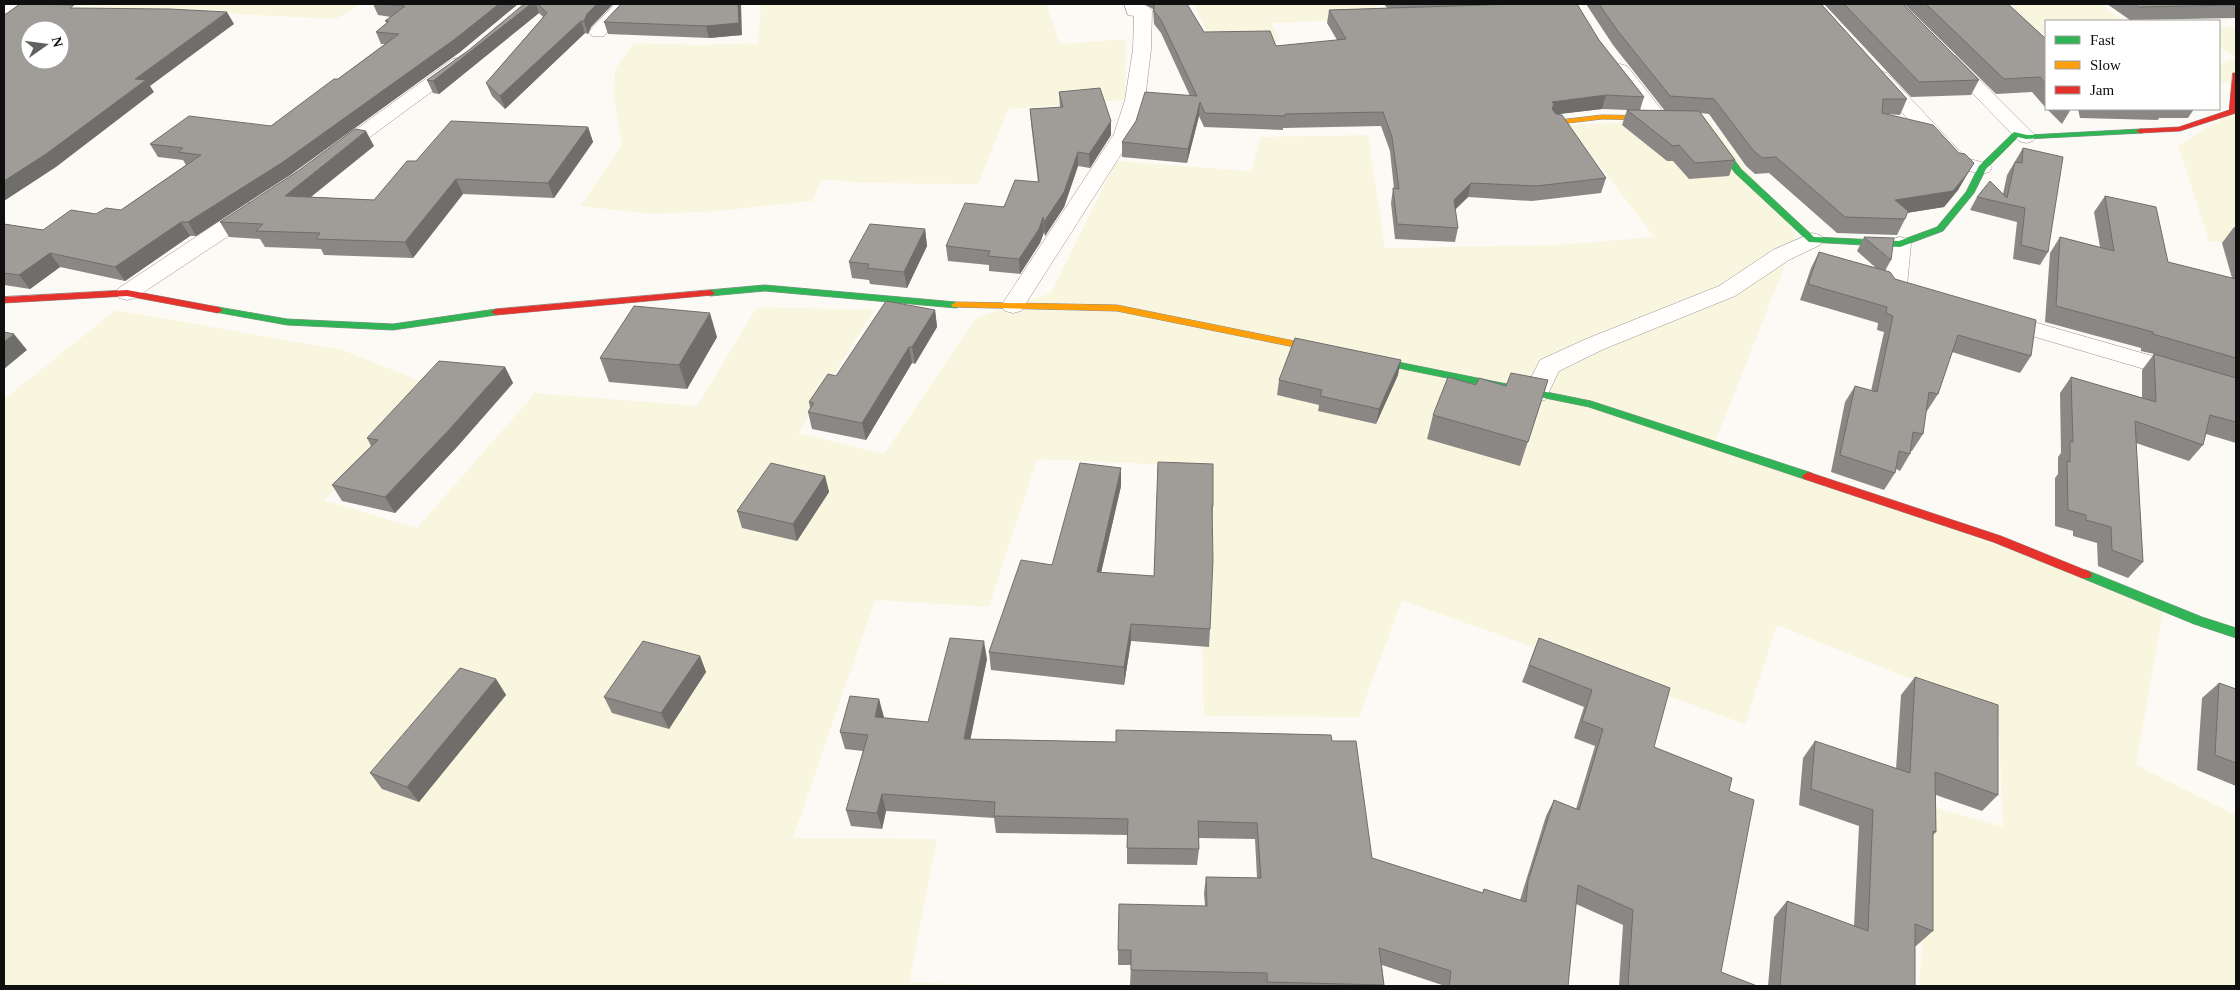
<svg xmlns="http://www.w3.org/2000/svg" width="2240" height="990" font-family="Georgia,serif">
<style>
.farmland{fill:#f9f6e0}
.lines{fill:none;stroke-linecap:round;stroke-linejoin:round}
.street-casing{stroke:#969592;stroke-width:1}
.fast-casing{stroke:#8c8b89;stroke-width:1}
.slow-casing{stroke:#8c8b89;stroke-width:1}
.jam-casing{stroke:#8c8b89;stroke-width:1}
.street{fill:#fffefd;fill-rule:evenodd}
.fast{fill:#30b455;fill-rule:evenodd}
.slow{fill:#ff9f0a;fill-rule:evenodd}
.jam{fill:#e5322d;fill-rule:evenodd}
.wall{fill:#8a8784}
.shaded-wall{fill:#706e6b}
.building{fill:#a09d99;stroke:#706e6b;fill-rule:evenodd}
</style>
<rect width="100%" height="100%" fill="#fcfaf4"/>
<path class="farmland" d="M32,4H360L337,19Z
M761,4H1046L1060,44L1126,39L1125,100L1008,109L978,184L863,183L822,179L812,201L718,211L651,214L580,206L622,145L614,98L615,69L634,43L699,45L758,43Z
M1194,4H1376L1378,19L1272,23L1279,42L1212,44Z
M2012,4H2100L2124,21H2046V37L2015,10Z
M2219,27H2236V245L2209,241L2178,146L2233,112L2229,82H2219V64L2236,58L2219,47Z
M1708,119L1797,235L1715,442L2164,606L2136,765L2236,815V986H1919L1933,807L2003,827L1998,714L1777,625L1745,724L1402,600L1359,717L1204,716L1197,466L1037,459L989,607L875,600L793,838L937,839L909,982L1006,986H4V399L116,310L342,350L436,387L324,500L417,528L535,393L697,406L757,307L874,310L798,433L884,454L976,318L1051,293L1116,161L1251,171L1261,137L1368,135L1385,248L1558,245L1654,237L1569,125Z"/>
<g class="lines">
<defs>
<path id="street" d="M615,4H633L604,36H592L589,32L592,28Z
M1124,4C1133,4 1146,2 1152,10L1151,49L1145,100L1134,134L1021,311L1013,313L1005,311L1001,306L1114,134L1125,100L1133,49L1134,16L1128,15Z
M1950,55L1956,56L2033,133L2036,137L2033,141L2026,143L2019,141L1944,64L1941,60L1944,56Z
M459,58L465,59L468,63L465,67L343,157L336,159L329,157L326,153L329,149L453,59Z
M1620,64L1627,66L1665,114L1668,118L1665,122L1658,124L1651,122L1613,74L1611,70L1613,66Z
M1880,71L1887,73L1966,158L1989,164L1992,168L1989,172L1982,174L1952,167L1873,81L1871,77L1873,73Z
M255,202L263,203L266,208L263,213L135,298L127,300L119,298L115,293L119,288L247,203Z
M1812,233L1820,235L1823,240L1820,245L1789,260L1735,296L1604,349L1559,371L1545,400L1536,402L1527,400L1523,394L1540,360L1586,339L1719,286L1773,250Z
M1900,237L1908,239L1911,244L1907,285L1930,292L1934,297L1930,302C1919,305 1890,299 1883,289L1889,244L1892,239Z
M1999,312L2236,380V396L1991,324L1987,319L1991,314Z"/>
<path id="fast" d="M2140,129H2143V133L2026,139L2018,137L1986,169L1974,193L1943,231L1900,247L1809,242L1735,173L1708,135L1715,133L1741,169L1814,237L1899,241L1937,227L1966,192L1979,166L2014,132L2027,135Z
M765,285L956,302L961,305L956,308L765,291L710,296L705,293L710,290Z
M218,307L287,319L393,324L496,309L501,312L496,315L393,330L287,325L215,312L213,310L215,308Z
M1309,344L1591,401L1812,473L1814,476L1812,479H1804L1589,407L1305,349L1304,347L1305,345Z
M2086,570L2202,617L2236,628V638L2194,624L2082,578L2080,575L2082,572Z"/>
<path id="slow" d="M1602,115L1662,116L1666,118L1662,120L1602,119L1560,124L1556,122L1560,120Z
M956,302L1117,305L1309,344L1314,347L1309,350L1117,311L953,307L951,305Z"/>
<path id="jam" d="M2233,73H2236V113L2180,131L2140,133L2136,131L2140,129L2179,127L2229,110Z
M127,290L218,307L223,310L218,313L127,296L4,303V297Z
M710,290L715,293L713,295L496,315L491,312L496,309Z
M1808,472L2001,536L2090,572L2092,575L2090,578H2082L1993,542L1804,479L1802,476Z"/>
</defs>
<use href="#street" class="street-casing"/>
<use href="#fast" class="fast-casing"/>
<use href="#slow" class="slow-casing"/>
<use href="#jam" class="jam-casing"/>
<use href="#street" class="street"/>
<use href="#fast" class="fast"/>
<use href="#slow" class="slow"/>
<use href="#jam" class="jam"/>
</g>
<path class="wall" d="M373,4H518L460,52L290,175L196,236H190L125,281L60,267L30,289L4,285V224L43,230L96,214L121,210L186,165L183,160L158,157L150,144L271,126L338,79L385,44H381L376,32L387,23L385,21L391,17L378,15Z
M524,4H613L591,27L588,34L585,33L505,109L492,96L486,83L543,17L539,13L439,94L433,93L427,80L469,50Z
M621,4L742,35L709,38L608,34L604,22Z
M1144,4H1187L1204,32L1276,46L1337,40L1327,23L1329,10L1387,8L1384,4H1577L1599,40L1644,97L1640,110L1665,111L1613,45L1586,4H1821L1907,99L1900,115L1886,114L1959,153L1974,163L1958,190L1944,207L1907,213L1905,219L1897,235L1837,233L1769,173L1755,174L1746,166L1709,114L1700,113L1735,160L1729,176L1689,179L1673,161H1667L1622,125L1627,110L1602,109L1558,114L1606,178L1601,193L1532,201L1468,197L1455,210L1458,228L1455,242L1395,239L1391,203L1393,188L1394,189L1390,151L1381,126L1283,128V130L1204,127L1199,116L1187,163L1122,157V142L1190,96L1161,33L1154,24L1153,9Z
M1824,4H1903L1979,80L1971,95L1911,97Z
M1904,4H2008L2046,39V108L2032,92L1996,94Z
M2107,4H2236V18L2130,20Z
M1059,92L1111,121V135L1090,168L1078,166L1064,207L1045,236L1044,232L1040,243L1020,274L989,271V265L948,261L946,246L1038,182L1031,123L1030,109L1060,108Z
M2047,109H2071L2062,124Z
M2078,109H2194L2188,118H2159L2158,120L2080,118Z
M588,127L593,142L554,198L463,194L413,258L324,255L321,249L265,247L260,239L229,237L220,222L374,146L311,197L374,200L416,161Z
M2023,148L2048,252L2040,265L2013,259L2017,222L1970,210L1977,197L2003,194L2007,175Z
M2105,196L2168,262L2232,278L2222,243L2234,227L2236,228V443L2206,434L2203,445L2189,461L2136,443L2143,562L2128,578L2098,566L2097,543L2073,536V531L2055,526V478L2058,474V457L2061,453L2060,393L2071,377L2142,398V370L2154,354L2141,351V348L2045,322L2050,253L2060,237L2100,247L2094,212Z
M925,229L927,246L907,288L870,284L869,280L852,278L849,262Z
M1864,237L1891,260L1885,271L1895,279L2031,356L2020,373L1952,352L1938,394L1927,411H1926L1923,434L1912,451H1911L1910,454L1900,471L1896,469L1895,473L1884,490L1831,472L1845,402L1855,386L1871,391L1884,332L1877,330L1878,323L1800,300L1811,268L1819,252L1876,268L1857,251Z
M935,310L937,327L915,364L912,363L866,440L812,429L808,412L810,408L809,402L836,376Z
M717,337L687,389L609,382L600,358Z
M505,367L513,383L456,448L395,513L342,501L332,485L371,446L367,438Z
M1398,375L1376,424L1318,411L1319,405L1277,395L1279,380Z
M1548,380L1520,466L1427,439L1433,415L1476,385L1506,386Z
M1158,462L1213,506L1212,522L1210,629L1209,647L1131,641L1124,685L991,670L989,652L1052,565L1121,486L1101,573L1154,576Z
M825,476L829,492L797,541L742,528L737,511Z
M1539,638L1654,747L1729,791L1721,972L1757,986H1619L1623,925L1576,904L1568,986H1445L1382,965L1384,985L1383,986H1205L1130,985L1131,965H1118V950L1205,906L1204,893L1206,877L1257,878L1255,839L1199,838V849L1197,865L1127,864V835L996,833L994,818L886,811L882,829L851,826L846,810L863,751L845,749L840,732L879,699L883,718L928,722L987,659L970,739L1116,742L1332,741L1372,858L1482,893L1484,889L1520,900L1546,816L1554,800L1576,809L1595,746L1574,738L1584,707L1522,682Z
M700,656L706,672L669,729L612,713L604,697Z
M2236,672V786L2197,770L2202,698L2219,683L2235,689Z
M1915,677L1998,795L1982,811L1936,795V832L1933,835V931L1916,946H1915V986H1768L1774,917L1787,901L1854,926L1859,826L1799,805L1803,758L1815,741L1896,769L1901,695Z
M496,679L506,695L419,802L382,789L370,773Z"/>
<path class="shaded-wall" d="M499,4H518L460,52L290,175L196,236L188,222Z
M531,4H536L539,13L439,94L433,81Z
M597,4H613L591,27L588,34L584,21L587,14Z
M738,4H741L742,35L709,38L706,26Z
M227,12L234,24L150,86L154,92L56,167L4,201V181L135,79Z
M581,21L585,33L505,109L500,96Z
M1606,95L1602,109L1551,115L1552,102Z
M1200,102L1199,116L1187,163L1188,149Z
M1111,121V135L1090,168L1089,154Z
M588,127L593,142L554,198L548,183Z
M366,131L374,146L293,211L285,196Z
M1078,152V166L1064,207L1045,236L1044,222Z
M1967,174L1958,190L1944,207L1886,216L1895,200Z
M456,179L463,194L413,258L405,242Z
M1471,183L1468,197L1450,214L1454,200Z
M1043,217L1044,232L1040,243L1020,274L1019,259Z
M181,222L190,236L125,281L115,267Z
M925,229L927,246L907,288L904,272Z
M50,253L60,267L30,289L19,275Z
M935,310L937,327L915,364L912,347Z
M710,313L717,337L687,389L679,365Z
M14,334L27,350L4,369V342Z
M909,347L912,363L866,440L862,423Z
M1401,360L1398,375L1376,424L1379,409Z
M505,367L513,383L456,448L395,513L385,497Z
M1121,468V486L1097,590V572Z
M825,476L829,492L797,541L793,524Z
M1131,624V641L1124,685V667Z
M984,641L987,659L967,756L964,739Z
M700,656L706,672L669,729L661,713Z
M496,679L506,695L419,802L407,787Z
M879,699L884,717L879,734L875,717Z
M882,794L886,811L882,829L877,813Z"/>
<path class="building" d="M20,4L74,5L70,8L170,9L227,12L135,79L146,80L46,154L4,181V14H6ZM30,30H60V60H30Z
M380,4H499L455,39L283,162L188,222H181L115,267L50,253L19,275L4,273V224L43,230L71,210L96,214L106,208L121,210L201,155L178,152L183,148L150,144L189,116L271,126L334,79H338L399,34L376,32L389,21H385L405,6Z
M524,4H531L433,81L427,80L469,50Z
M538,4H597L587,14L584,21H581L500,96L486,83L547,13Z
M621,4H738L739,23L706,26L604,22Z
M1154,4H1187L1204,32L1270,31L1276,46L1346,39L1329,10L1516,4H1577L1599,40L1644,97L1606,95L1552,102L1554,104L1552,109L1556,114L1562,115L1606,178L1536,186L1471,183L1454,200L1458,228L1397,224L1393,188L1399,189L1392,137L1383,112L1285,114V116L1205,113L1200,102L1188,149L1122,142L1136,121L1145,92L1197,96L1161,20L1154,11Z
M1599,4H1821L1907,99H1883L1882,113L1933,125L1959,153L1965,154L1974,163L1967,174L1953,191L1895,200L1908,211L1905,219L1845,217L1776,157L1762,158L1753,150L1714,99L1670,96L1617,30Z
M1844,4H1903L1979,80L1919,82Z
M1926,4H2008L2046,39V84L2040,77L2004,79Z
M2134,4H2236V5L2138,7Z
M1100,88L1111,121L1089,154L1078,152L1064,192L1044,222L1043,217L1039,229L1019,259L988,256L990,251L946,246L965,203L1004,207L1015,180L1039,182L1030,109L1063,107L1059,92Z
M1627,110L1699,111L1735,160L1695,163L1679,145L1673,146Z
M451,121L588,127L548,183L456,179L405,242L316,239L320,233L256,231L263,224L220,222L298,171L355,129L366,131L285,196L374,200L407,161H416Z
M2023,148L2063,157L2048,252L2021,245L2025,208L1977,197L1990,181L2007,198L2015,162L2022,163Z
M2105,196L2156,207L2168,262L2236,279V358L2153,334V332L2056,306L2060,237L2114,251Z
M870,224L925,229L904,272L867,268L869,264L849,262Z
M1864,237L1894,238L1891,260Z
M1819,252L1890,272L1895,279L2036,320L2031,356L1958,335L1938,394L1929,392L1923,434L1913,432L1910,454L1899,451L1895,473L1840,455L1855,386L1877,392L1893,316L1886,313L1887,307L1808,284Z
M886,301L935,310L912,347H909L862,423L808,412L814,403L809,402L828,374L836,376Z
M634,306L710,313L679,365L600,358Z
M4,332L14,334L4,342Z
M1295,338L1401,360L1379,409L1320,396L1322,390L1279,380Z
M2154,354L2236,378V422L2210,415L2203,445L2135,421L2143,562L2112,550L2111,527L2086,520V515L2068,510L2067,461L2070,462V441L2073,442L2071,377L2156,402Z
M439,361L505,367L447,432L385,497L332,485L378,440L367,438Z
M1511,373L1548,380L1528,442L1433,415L1448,377L1476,385L1479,378L1506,386Z
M1158,462L1213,464V506H1212L1213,560L1210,629L1131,624L1124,667L989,652L1021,560L1052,565L1080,463L1121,468L1097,572L1154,576Z
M771,463L825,476L793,524L737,511Z
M950,638L984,641L964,739L1116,742V730L1331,735L1332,741H1356L1372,858L1483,893L1484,889L1526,902L1528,881L1554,800L1579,810L1603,729L1582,721L1592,690L1529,665L1539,638L1670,688L1654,747L1732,778L1729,791L1754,800L1721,972L1757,986H1628L1633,910L1578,885L1568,986H1449L1451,971L1379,948L1384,985L1267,982V973L1131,970V950H1118L1119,904L1207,906L1206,877L1261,878L1257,823L1198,821L1199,849L1127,848L1128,819L994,816L995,802L882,794L877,813L846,810L868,735L840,732L850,696L879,699L875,717L928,722Z
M643,641L700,656L661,713L604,697Z
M460,668L496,679L407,787L370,773Z
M1915,677L1998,705V795L1935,772L1936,832L1933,831V931L1915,924V986H1780L1787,901L1868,931L1873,810L1811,789L1815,741L1910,773Z
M2219,683L2236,689V763L2215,755Z"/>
<rect width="2240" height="990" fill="none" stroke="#0f0f0f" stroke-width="10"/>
<rect x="2045" y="20" width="175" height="90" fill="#ffffff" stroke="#9f9f9f"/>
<rect x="2055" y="36" width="25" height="8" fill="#30b455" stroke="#9f9f9f"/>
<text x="2090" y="45" font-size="15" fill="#0f0f0f">Fast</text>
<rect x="2055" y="61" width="25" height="8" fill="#ff9f0a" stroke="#9f9f9f"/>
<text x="2090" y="70" font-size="15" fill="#0f0f0f">Slow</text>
<rect x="2055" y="86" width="25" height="8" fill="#e5322d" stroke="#9f9f9f"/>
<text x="2090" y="95" font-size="15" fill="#0f0f0f">Jam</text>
<g transform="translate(45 45) rotate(76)"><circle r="24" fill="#ffffff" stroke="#9f9f9f"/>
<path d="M0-4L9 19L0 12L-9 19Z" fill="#62615f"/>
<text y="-8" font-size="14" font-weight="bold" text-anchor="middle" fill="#0f0f0f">N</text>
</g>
</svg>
